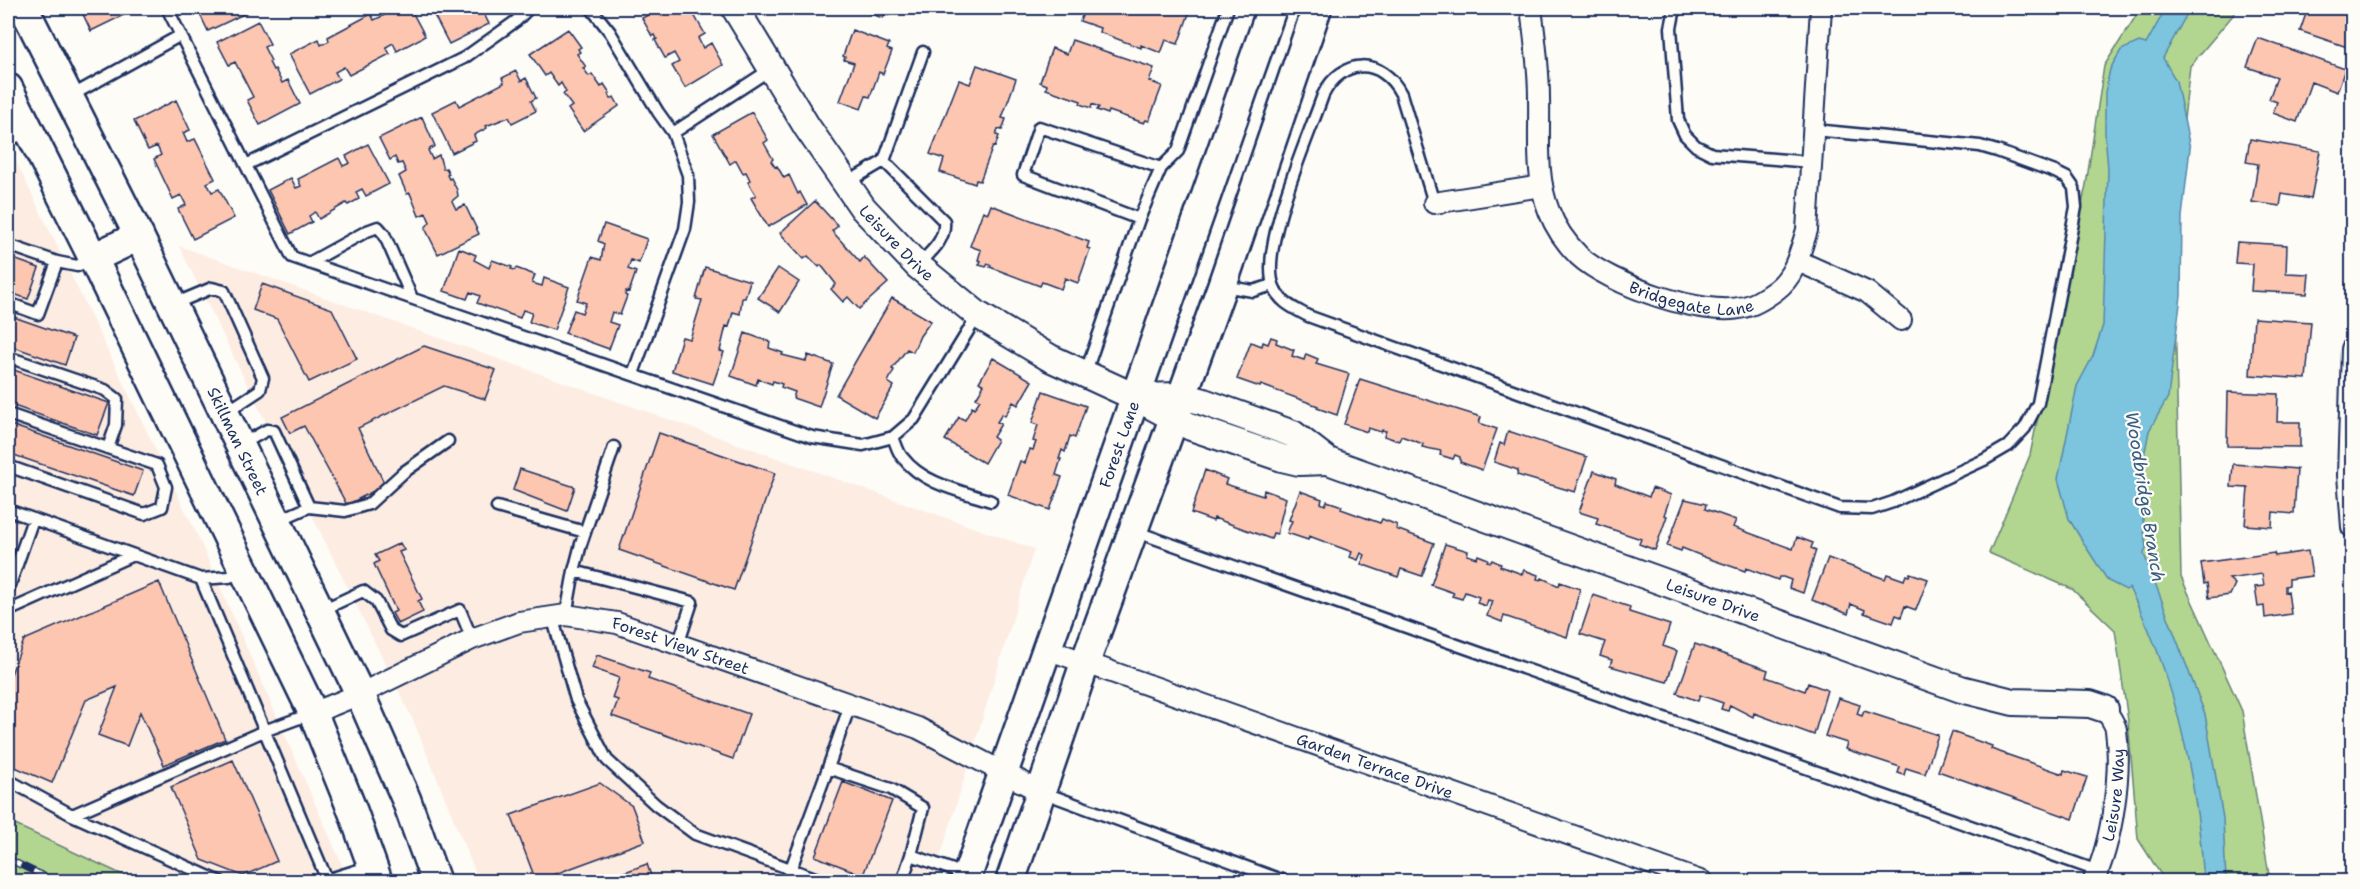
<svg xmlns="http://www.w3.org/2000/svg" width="2360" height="889" font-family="'Shantell Sans',sans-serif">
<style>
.built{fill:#fdece2}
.green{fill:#b2d58f;stroke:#668276;stroke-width:1.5}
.water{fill:#7dc4de;stroke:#5688ab;stroke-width:1.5}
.building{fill:#fdc6b1;stroke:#1b2f5e;stroke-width:1.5}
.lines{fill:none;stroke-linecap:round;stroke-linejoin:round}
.service-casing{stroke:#1b2f5e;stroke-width:15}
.minor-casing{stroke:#1b2f5e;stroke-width:24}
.tertiary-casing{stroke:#1b2f5e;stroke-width:30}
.secondary-casing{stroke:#1b2f5e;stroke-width:33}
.service{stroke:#fdfcf7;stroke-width:10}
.minor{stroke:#fdfcf7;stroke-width:20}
.tertiary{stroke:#fdfcf7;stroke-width:26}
.secondary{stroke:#fdfcf7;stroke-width:28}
.rail-casing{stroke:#1b2f5e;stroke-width:7}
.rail{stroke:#fdfcf7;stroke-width:4.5;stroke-dasharray:14;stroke-linecap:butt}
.labels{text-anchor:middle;stroke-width:4.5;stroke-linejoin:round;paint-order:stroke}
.street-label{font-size:16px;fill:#1b2f5e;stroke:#fdfcf7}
.water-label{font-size:18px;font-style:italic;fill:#385c84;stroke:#fdfcf7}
</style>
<rect width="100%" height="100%" fill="#fdfcf7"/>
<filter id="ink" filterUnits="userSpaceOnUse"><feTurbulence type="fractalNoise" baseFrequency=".0167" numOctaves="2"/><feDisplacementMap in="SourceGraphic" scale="12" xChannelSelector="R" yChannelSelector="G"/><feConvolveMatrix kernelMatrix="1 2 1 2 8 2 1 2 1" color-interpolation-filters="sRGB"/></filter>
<g filter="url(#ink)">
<path class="built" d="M8,145L199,539L349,881H136L8,822Z
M179,246L1034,549L933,881H479L413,720Z"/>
<path class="green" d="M2141,8H2239L2190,66L2173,217L2181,577L2242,711L2270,881H2165L2138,839L2128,721L2115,630L2072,589L1989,553L2030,455L2086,185L2104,66Z
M8,822H9L136,881H8Z"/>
<path class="water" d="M2166,8H2190L2163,58L2176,81L2190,148L2182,217L2181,296L2168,397L2149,431L2139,481L2146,548L2144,554L2205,714L2223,818L2226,881H2204C2197,780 2177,679 2129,588L2126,590L2108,581L2086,547L2069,519L2058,479L2077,386L2093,356L2103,325L2108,169L2105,133V92L2110,69L2121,50L2139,42L2146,44Z"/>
<path class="building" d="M80,8H130L132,11L91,31Z
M197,8H250V11L208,31Z
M391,8H410L425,36L397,51L393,43L386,47L390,54L349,75L344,67L335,72L339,79L310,94L289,54L319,39L321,45L329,41L328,37L371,14L374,20L387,14L385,11Z
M439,8H481L489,24L449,44L434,15L441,12Z
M646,8H690L705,34L698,38L703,48L711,43L723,65L685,88L672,66L679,62L674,53L665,58L655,40L657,39L655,35L652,36L642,18L650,14Z
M854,8H891L889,15L885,14L883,18Z
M1073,8H1191L1178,44L1166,40L1161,53L1141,45V48L1099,32L1100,28L1080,21L1084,11Z
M2308,8H2352V40L2350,48L2300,31Z
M258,21L270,44L264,47L271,61L269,62L273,70L275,69L282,83L288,80L300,104L260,125L247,100L253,97L235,62L229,65L217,42Z
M568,29L581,47L578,49L580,52L577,54L586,67L583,68L589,76L592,74L601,87L604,84L610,93L608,94L611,99L614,97L619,106L583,131L568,109L572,106L563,94L566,92L561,83L558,86L549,73L545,76L530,54Z
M852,30L889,44L887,49L892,51L883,74L879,72L870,97L866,96L861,109L840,101L854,63L844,60L845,57L843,56Z
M2258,38L2345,69L2337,92L2311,82L2297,122L2273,113L2277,102L2269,99L2277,77L2247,67Z
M1072,40L1154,68L1149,81L1162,86L1149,121L1146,120L1144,123L1109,111L1108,114L1097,110L1099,107L1092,104L1091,108L1080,104L1081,101L1046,89L1047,85L1040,82L1052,48L1067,54Z
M977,65L1016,79L1002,118L1006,119L1002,130L998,129L996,135L999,136L995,147L993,146L980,181L976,180L975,184L940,172L944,159L930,154L959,80L970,84Z
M516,71L521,81L526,78L536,98L531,101L536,111L512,123L509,117L486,126L487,128L474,135L476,141L452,153L432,112L456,100L459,106L504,83L502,78Z
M176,100L190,130L183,133L187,142L195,139L215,179L207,183L212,192L219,189L234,218L193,239L178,209L186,205L181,195L173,199L154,159L161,155L157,146L148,150L134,121Z
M752,112L768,140L764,143L773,159L771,161L775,167L777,166L784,178L789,175L798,194L800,192L807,205L768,227L751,198L756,195L748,182L750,180L746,172L743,173L736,160L730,164L713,134Z
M422,117L435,146L428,150L432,159L439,155L443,169L446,168L449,174L447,175L449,179L451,178L457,190L458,196L452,201L456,209L465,205L479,234L438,254L425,228L430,222L426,213L419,216L410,193L407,194L399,176L406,172L402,163L398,164L395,157L390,160L379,138Z
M2250,139L2320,151L2311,199L2282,194L2280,206L2252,202L2258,164L2246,162Z
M368,144L389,184L366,196L362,189L356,192L359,199L348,205L346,203L319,219L315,212L309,216L312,222L290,234L268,190L291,178L296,188L301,186L298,179L339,158L343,166L350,163L346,156Z
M815,201L838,226L832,231L860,262L864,257L888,283L859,309L848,297L843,302L831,289L836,284L821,265L819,267L808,256L804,259L780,233Z
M991,205L1089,242L1087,248L1090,249L1078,283L1065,278L1061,289L1042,282L1040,286L990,267L991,265L988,264L986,267L979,265L981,261L978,260L981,250L970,246L983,211L988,213Z
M604,224L647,239L639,263L631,260L628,269L636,272L629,292L626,291L625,295L627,296L620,315L612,312L609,322L618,325L609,349L565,333L574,310L582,313L586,303L577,300L592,257L601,260L604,244L598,241Z
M2237,242L2287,245L2286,273L2309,274L2307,294L2251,291L2253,264L2235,263Z
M459,248L476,255L474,260L489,268L492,260L512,267L511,269L515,270L516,268L535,275L532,283L542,286L544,278L569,287L554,330L529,322L532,313L523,310L520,318L477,303L480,296L470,292L467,299L444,291Z
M8,257L39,268L28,299L8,292Z
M705,267L750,281L745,298H742L740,314L733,312L729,327L726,326L720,351L724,352L713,384L672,371L682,337L690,339L702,300L696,299Z
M778,268L799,282L780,312L758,298Z
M262,284L332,309L357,359L309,382L277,319L253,310Z
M892,298L931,321L920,336L913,352L907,349L892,369L894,370L888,382L894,386L875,418L836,395Z
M8,315L74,338L65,365L8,345Z
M2254,318L2311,322L2306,379L2250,375Z
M745,333L770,342L769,348L783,353L782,355L806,361L808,355L833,364L819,407L793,398L795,392L781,387L782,384L773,381L772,384L758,379L756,385L731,376Z
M1271,337L1277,339L1276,343L1294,350L1292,356L1304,360L1306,354L1318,359L1316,364L1349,374L1337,415L1317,408L1318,406L1261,385L1260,387L1237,379L1251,342L1262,346L1263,342L1268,344Z
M424,346L496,370L485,399L444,386L358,428L385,485L347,505L304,426L290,433L282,417Z
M993,358L1032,381L1018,405L1013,402L1005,416L1002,414L997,422L1001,424L993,437L997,440L984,463L945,440L959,417L965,420L972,407L974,409L980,400L976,398L984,385L979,382Z
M8,368L109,403L97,435L8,404Z
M1360,379L1481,417L1479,423L1497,429L1482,470L1460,462V457L1455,455L1453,459L1440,455L1441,451L1422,447L1423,444L1401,436L1399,441L1384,436L1386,431L1382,430L1381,432L1368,428L1367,432L1344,424Z
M1043,391L1086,406L1075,438L1070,436L1065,452L1062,450L1059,459H1061L1056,475L1062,477L1050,510L1008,495L1020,461L1025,463L1030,449L1033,450L1036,442L1033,441L1038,425L1032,423Z
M2228,392L2278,394L2277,422H2300V447L2227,446Z
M8,424L143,471L134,496L8,453Z
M1508,431L1587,457L1575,492L1517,475L1518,470L1494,462L1500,443L1504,445Z
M659,433L775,473L734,590L619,550Z
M2233,464L2297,469L2294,514L2273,512L2272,527L2245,525L2248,488L2231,487Z
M520,469L575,487L567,511L513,490Z
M1205,470L1227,479L1225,484L1263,496L1264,490L1286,498L1277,534L1273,533L1271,539L1214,518L1213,521L1191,513Z
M1594,471L1616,479L1615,484L1649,497L1652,488L1671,495L1664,515L1667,516L1655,550L1639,544L1641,539L1596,524L1598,518L1579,512Z
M1300,491L1322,499L1321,503L1325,505L1327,501L1342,506L1341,509L1380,523L1382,519L1397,525L1396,529L1434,543L1422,576L1401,569L1398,577L1361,564L1365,555L1361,553L1358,560L1350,557L1352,552L1309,536L1308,540L1287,533L1292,521L1289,520Z
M1685,499L1706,504L1705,509L1736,520L1733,527L1793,549L1797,537L1813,543L1811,548L1816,550L1803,593L1789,588L1791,580L1783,577H1779L1778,580L1746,568L1745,571L1707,558L1682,548L1681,551L1667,546Z
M400,543L404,550L399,552L422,599L418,601L423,612L398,624L392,613L396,611L374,564L379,561L375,555Z
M1445,544L1468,551L1467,555L1477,558L1478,555L1488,559L1487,561L1491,562L1492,560L1501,564L1500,566L1522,574L1524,570L1538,575L1537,579L1541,580L1542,578L1559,586L1560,582L1580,589L1567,637L1504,616L1502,622L1487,616L1492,601L1488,600L1486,606L1477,603L1479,597L1465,592L1462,599L1452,596L1454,593L1431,585Z
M2308,551L2312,576L2289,579V585L2285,586V592L2288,591L2291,614L2265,618L2264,606L2258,607L2255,587L2264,586L2262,574L2229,579L2235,584L2230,595L2209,598L2207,583L2204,584L2201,563L2274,553L2275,556Z
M1828,558L1885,579L1887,574L1904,580L1906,575L1909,576L1910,573L1928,579L1916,610L1905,606L1901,617L1896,615L1893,623L1864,613L1865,610L1851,604L1848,614L1812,600Z
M159,582L225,739L164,765L140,712L127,746L98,735L117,687L86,700L52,783L8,764V682L24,640Z
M1593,595L1630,607L1629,612L1670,625L1663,646L1677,651L1667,682L1610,666L1612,660L1600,656L1605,642L1580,634Z
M1695,644L1768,670L1766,677L1805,691L1808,683L1827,690L1814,735L1754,713L1753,717L1730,705L1728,711L1721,709L1723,703L1700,695L1698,701L1677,693Z
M597,655L650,673L648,679L749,714L733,759L612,716L618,700L612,698L619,678L592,668Z
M1838,698L1860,705L1857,714L1862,716L1864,711L1938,735L1925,774L1906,768L1904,775L1898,773L1900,767L1845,749L1847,743L1825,736Z
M1952,732L1992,746L1991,749L2063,774L2064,770L2087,777L2073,819L1938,771Z
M233,760L277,861L243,876L202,860L171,787Z
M843,782L892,801L863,875L815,856Z
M600,783L632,806L645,841L536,881L511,815Z
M647,864L653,882H597Z"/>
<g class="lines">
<defs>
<path id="service" d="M167,8L292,257L812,437L863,445L893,437L914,419L978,315
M591,8L610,32L658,112L673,133L688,175L689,202L685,229L633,374
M1679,8L1674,13L1671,28L1678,120L1685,135L1696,146L1712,154L1811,162
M69,97L181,35
M673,133L771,69
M8,140L28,132
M884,161L944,221C946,240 931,252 918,265
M246,165L464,58L516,21L529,8
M845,184L884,161L923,52
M1434,203L1401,94C1382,57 1342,57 1323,95C1309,136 1258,249 1274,287C1280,303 1294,308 1308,316L1840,508L1872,509L1893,502L1984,460L2008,446L2025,428L2038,403L2076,207L2074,188L2067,178L2055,172L1997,151L1980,146L1814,130
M1139,219L1023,175L1039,127L1161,168
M8,245L57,262
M309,263L367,231L378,227L384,234L412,298
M1223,286L1253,291L1273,285
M8,303L38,314L57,262L77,266L93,258
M174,304L212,288L224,291L263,378L260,390L225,413
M8,357L105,390L117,399L116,425L108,448
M1085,374L1139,219L1161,168L1178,151L1228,8
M8,414L157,465L166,487L162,507L144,514L8,466
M893,437C896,444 898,453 903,458C923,484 961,491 991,501
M242,444L267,430L274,431L309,507
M614,447L581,544L574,571L692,602L678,645
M497,507L585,532
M8,510L201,579L229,577L244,571
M277,521L309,507L345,511L369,504L404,472L448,441
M1134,531L2098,871
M201,579L327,880
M8,590L33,519
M8,611L133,555
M320,611L363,591L376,601L391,630L401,636L460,610L472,639
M566,615L574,571
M552,616L576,700L607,760L656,805L695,834L826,882
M850,705L828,768L891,789L923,808L911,855L967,875
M8,780L72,815L221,882
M1042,792L1287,882
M72,815L264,731L313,713
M323,881L371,866
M786,882L828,768
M902,882L911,855"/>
<g id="minor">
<path id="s1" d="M1531,8C1535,38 1539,68 1539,98C1540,134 1535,177 1549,211C1555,227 1566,243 1579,256C1609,284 1704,318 1744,307C1754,305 1768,296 1776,290C1795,276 1800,252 1807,230L1821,8"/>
<path d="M1434,203L1542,186"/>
<path d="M1798,261L1867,292L1901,320"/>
<path d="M2352,349L2348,475L2352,527"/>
<path id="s2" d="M1047,649L1703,882"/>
<path id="s3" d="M313,713L360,694L472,639L519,622L566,615L617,623L918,728L1041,792"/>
<path id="s4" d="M2093,882C2112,843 2122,773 2116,730C2115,723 2109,716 2105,709"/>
</g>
<g id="tertiary">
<path id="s5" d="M735,8L807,127L863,208L918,266L978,315L1050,358L1135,397L1191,427L1282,458L1299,462L1328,461"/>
<path id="s6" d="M1135,397L1182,396L1201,401L1293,434L1328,461L1961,689L2013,702L2090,704L2105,709"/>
</g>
<g id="secondary">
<path id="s7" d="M24,8L139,236L360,694L406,799L436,882"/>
<path d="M8,88L93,258L313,713L353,812L378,882"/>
<path d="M93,258L139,236"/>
<path id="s8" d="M965,882L1272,8"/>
<path d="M1010,882L1085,663L1222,286L1317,8"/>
</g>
</defs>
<use href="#service" class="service-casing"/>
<use href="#minor" class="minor-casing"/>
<use href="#tertiary" class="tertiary-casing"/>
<use href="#secondary" class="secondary-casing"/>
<use href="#service" class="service"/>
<use href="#minor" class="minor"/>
<use href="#tertiary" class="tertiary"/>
<use href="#secondary" class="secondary"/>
<defs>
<path id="rail" d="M8,859L56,882"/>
</defs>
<use href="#rail" class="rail-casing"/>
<use href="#rail" class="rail"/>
</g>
</g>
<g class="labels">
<g class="street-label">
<text dy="6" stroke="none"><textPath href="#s5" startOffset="286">Leisure Drive</textPath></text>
<text dy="6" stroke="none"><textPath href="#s1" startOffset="382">Bridgegate Lane</textPath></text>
<text dy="6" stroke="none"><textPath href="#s7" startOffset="483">Skillman Street</textPath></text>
<text dy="6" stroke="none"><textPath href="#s8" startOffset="464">Forest Lane</textPath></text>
<text dy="6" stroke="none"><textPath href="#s6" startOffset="618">Leisure Drive</textPath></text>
<text dy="6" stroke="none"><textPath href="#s3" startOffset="392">Forest View Street</textPath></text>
<text dy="6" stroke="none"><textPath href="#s2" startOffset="348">Garden Terrace Drive</textPath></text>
<text dy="6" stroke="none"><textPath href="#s4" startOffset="90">Leisure Way</textPath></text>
</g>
<g class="water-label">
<text transform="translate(2145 497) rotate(81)" y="6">Woodbridge Branch</text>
</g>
</g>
<rect width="2360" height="889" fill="none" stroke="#fdfcf7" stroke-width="30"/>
<rect x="15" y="15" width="2330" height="859" fill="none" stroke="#1b2f5e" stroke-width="2" filter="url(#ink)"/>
</svg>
